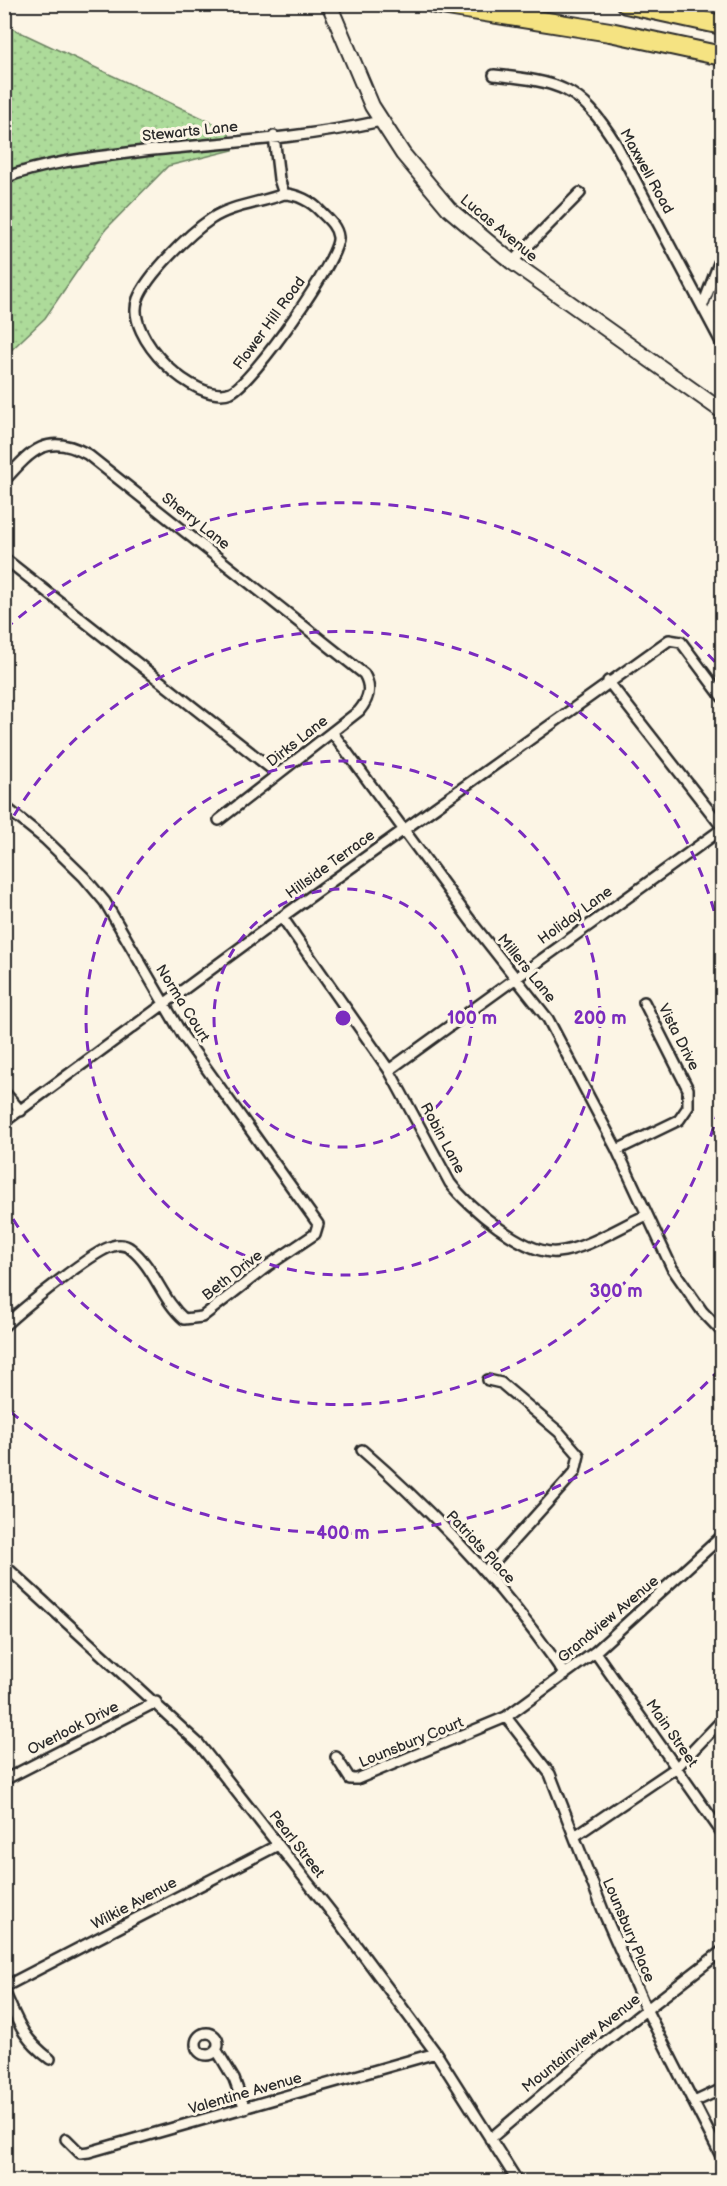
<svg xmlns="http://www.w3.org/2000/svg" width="727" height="2186" font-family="'Balsamiq Sans',sans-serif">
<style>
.grass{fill:url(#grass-dots);stroke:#6c8362;stroke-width:1.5}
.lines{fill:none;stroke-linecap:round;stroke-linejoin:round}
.street-casing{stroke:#2b2b2b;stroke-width:14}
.secondary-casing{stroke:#2b2b2b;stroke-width:18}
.highway-casing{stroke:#2b2b2b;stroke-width:22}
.street{stroke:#fcf5e5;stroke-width:9}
.secondary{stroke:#fcf5e5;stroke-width:14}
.highway{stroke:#f5e382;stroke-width:18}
.ring{fill:none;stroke:#7b2cbf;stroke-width:3;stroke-dasharray:10 8}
.labels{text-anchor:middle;stroke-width:6;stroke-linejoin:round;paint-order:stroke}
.street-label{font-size:15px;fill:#2b2b2b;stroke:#fcf5e5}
.centre{fill:#7b2cbf;stroke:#fcf5e5;stroke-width:3}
.ring-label{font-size:18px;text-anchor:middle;font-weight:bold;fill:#7b2cbf;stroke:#fcf5e5;stroke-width:6;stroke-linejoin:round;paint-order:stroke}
</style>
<defs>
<pattern id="grass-dots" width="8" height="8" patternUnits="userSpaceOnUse" patternTransform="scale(1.5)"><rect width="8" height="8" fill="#addb9a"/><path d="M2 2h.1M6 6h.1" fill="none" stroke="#95bc85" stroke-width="1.8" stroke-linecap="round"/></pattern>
</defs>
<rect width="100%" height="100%" fill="#fcf5e5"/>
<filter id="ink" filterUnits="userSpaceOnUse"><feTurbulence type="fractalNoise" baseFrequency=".0167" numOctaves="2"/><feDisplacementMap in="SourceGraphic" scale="12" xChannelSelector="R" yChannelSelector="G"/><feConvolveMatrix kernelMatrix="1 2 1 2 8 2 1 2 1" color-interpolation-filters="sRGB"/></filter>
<g filter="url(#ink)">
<path class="grass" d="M5,25L228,130L233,150L168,166L106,229L45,318L5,356Z"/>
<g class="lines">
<defs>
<path id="street" d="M494,75C560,82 580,86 616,144L722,344
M274,136L279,179L284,194
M4,178C50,161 97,157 144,151C223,143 304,138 381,121
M284,194C297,194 312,202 320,211C327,218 337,226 338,237C341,258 252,383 231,392C196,406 123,336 138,299C147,275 190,233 211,219C232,205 261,203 284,194Z
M512,262L580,193
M722,280L716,301L722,303
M716,301L709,319L722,318
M703,305L722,255
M4,481C31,451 47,432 87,454L364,674C372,688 369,699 359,711L219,820
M4,558L278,774
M608,681L722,827
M332,732L473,924L548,1019L617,1150L672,1268L702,1311L722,1332
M4,806L45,839L84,877L105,902L183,1036L318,1224L315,1234L269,1265L202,1317L184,1319C162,1300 154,1267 131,1249C126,1245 119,1244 113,1246C94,1250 21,1310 4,1326
M282,917L389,1070L450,1183C468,1207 525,1255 557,1252C587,1249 619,1227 647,1215
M389,1070L722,829
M4,1092L21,1111
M4,1122L282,917L669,640L681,642L722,697
M617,1150L679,1120L688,1107V1089L644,1002
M362,1450C439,1517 508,1591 565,1675
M4,1565L199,1744L335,1917L436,2053L518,2182
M486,1571L575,1472L579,1455L559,1432L501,1383L488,1380
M595,1652L722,1833
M506,1717L550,1774L606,1918L646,2009L722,2158
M336,1757L350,1779H357L506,1717L595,1652L722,1536
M4,1780L156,1702
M575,1836L677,1767L722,1720
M4,1987L278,1845
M4,1991C18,2022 22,2038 50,2059
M196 2044a11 11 0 1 1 22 0a11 11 0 1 1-22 0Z
M216,2049L234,2079L245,2109
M694,2102L722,2089
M66,2139L80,2153L89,2152L436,2053
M490,2139L597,2048L722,1951"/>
<path id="secondary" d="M329,4L372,106L403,154L449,209L512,262L722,411"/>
<path id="highway" d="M435,4L610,32L722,56
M626,4L722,25"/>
</defs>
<use href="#street" class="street-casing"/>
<use href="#secondary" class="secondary-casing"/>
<use href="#highway" class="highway-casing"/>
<use href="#street" class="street"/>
<use href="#secondary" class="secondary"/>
<use href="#highway" class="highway"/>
</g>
</g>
<g class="ring">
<circle cx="343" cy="1018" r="129"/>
<circle cx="343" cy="1018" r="257"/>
<path d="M722 1092A386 386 0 0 1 5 1205M5 831A386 386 0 0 1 722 944"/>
<path d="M720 1369A515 515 0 0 1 5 1407M5 629A515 515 0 0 1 720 667"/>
</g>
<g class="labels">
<g class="street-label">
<text transform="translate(190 131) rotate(-6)" y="5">Stewarts Lane</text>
<text transform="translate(647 171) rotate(61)" y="5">Maxwell Road</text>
<text transform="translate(499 228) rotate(40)" y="5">Lucas Avenue</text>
<text transform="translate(269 323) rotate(-54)" y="5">Flower Hill Road</text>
<text transform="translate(196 521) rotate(38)" y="5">Sherry Lane</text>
<text transform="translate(297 741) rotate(-38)" y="5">Dirks Lane</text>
<text transform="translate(330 864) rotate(-36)" y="5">Hillside Terrace</text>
<text transform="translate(575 915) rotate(-36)" y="5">Holiday Lane</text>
<text transform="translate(527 968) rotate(51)" y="5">Millers Lane</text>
<text transform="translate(183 1003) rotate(58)" y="5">Norma Court</text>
<text transform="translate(679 1037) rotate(63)" y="5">Vista Drive</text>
<text transform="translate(443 1138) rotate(62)" y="5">Robin Lane</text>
<text transform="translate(232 1275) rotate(-38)" y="5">Beth Drive</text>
<text transform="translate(481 1547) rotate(47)" y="5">Patriots Place</text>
<text transform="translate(608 1619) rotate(-40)" y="5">Grandview Avenue</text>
<text transform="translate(73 1728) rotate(-27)" y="5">Overlook Drive</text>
<text transform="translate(672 1733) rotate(55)" y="5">Main Street</text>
<text transform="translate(411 1742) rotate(-22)" y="5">Lounsbury Court</text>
<text transform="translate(297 1844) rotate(52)" y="5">Pearl Street</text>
<text transform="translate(134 1903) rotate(-28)" y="5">Wilkie Avenue</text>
<text transform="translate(629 1930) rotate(67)" y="5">Lounsbury Place</text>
<text transform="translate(581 2043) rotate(-39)" y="5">Mountainview Avenue</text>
<text transform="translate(245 2093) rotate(-16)" y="5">Valentine Avenue</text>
</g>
</g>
<circle cx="343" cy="1018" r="9" class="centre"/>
<g class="ring-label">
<text x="472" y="1024">100 m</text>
<text x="600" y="1024">200 m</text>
<text x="616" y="1297">300 m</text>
<text x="343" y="1539">400 m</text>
</g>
<rect width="727" height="2186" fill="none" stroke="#fcf5e5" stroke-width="24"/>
<rect x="12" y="12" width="703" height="2162" fill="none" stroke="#2b2b2b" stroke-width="2" filter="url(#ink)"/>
</svg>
